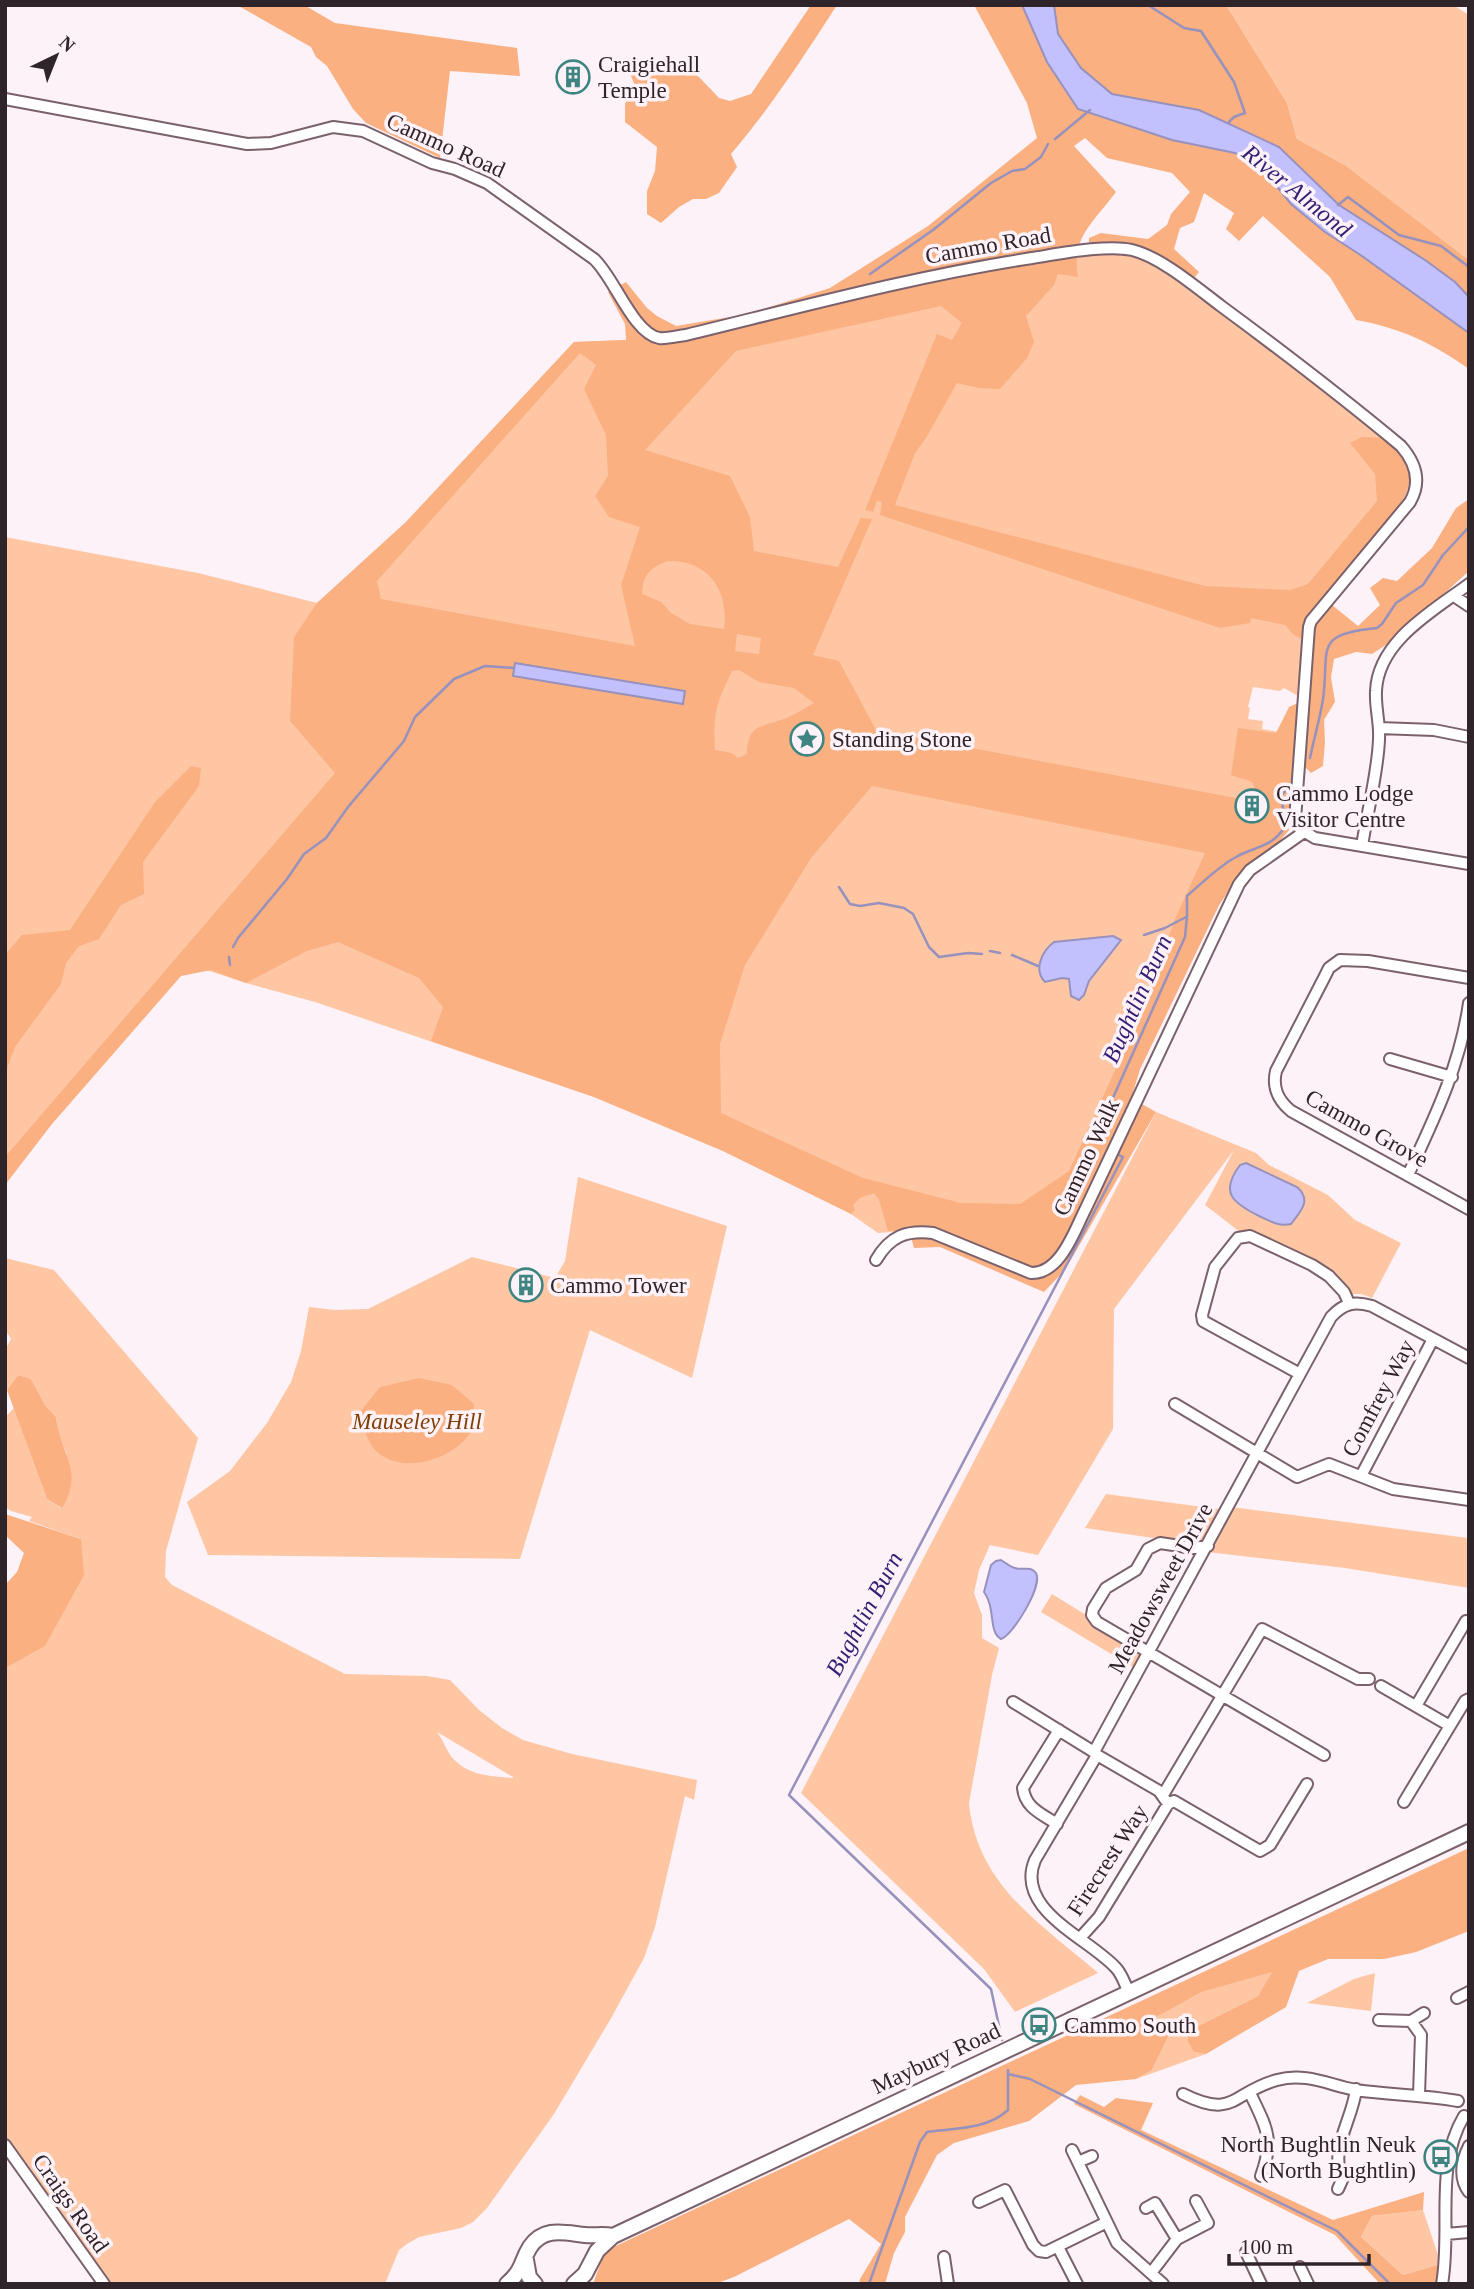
<svg xmlns="http://www.w3.org/2000/svg" width="1474" height="2289" font-family="'Times New Roman',serif">
<style>
.green{fill:#ffc6a4;fill-rule:evenodd}
.forest{fill:#fab081;fill-rule:evenodd}
.water{fill:#c2c0fd;stroke:#9691bd;stroke-width:2}
.lines{fill:none;stroke-linecap:round;stroke-linejoin:round}
.stream{stroke:#9691bd;stroke-width:2.5}
.minor-casing{stroke:#7a616c;stroke-width:14}
.major-casing{stroke:#7a616c;stroke-width:18}
.minor{stroke:#fff;stroke-width:10}
.major{stroke:#fff;stroke-width:14}
.labels{text-anchor:middle;stroke-width:7;stroke-linejoin:round;paint-order:stroke}
.poi-label{font-size:23px;fill:#2f2429;stroke:#fdf2f7;text-anchor:start}
.street-label{font-size:23px;fill:#2f2429;stroke:#fdf2f7}
.park-label{font-size:23px;font-style:italic;fill:#803e05;stroke:#fdf2f7}
.water-label{font-size:24px;font-style:italic;fill:#321f74;stroke:#fdf2f7}
</style>
<rect width="100%" height="100%" fill="#fdf2f7"/>
<path class="green" d="M1226,5H1453L1469,15V260L1345,165L1297,139L1287,103Z
M1119,252L1140,257L1199,295L1288,360L1385,438L1407,492L1400,505L1305,620L1298,696L1284,688L1280,691L1253,687L1248,707L1250,708L1248,719L1263,721L1262,729L1296,735L1289,830L1276,845L1246,865L1219,905L1140,1069L1131,1099L1062,1244L928,1229L878,1233L845,1210L723,1151L594,1097L315,1002L246,983L176,960L5,1161V537L198,573L317,603L406,522L574,342L626,340L1092,253Z
M1156,1112L1256,1153L1269,1165L1328,1195L1355,1220L1401,1243L1372,1298L1361,1294H1350L1252,1232H1240L1205,1205L1234,1150L1114,1309L1113,1429L1038,1555L990,1545L979,1570L974,1593L982,1615V1638L999,1648L992,1675L969,1803C977,1885 1040,1923 1098,1973L1015,2012L984,1969L801,1793Z
M578,1177L727,1226L692,1378L590,1330L520,1559L208,1555L187,1502L230,1471L267,1423L291,1382L301,1351L309,1307L335,1310L368,1309L472,1257L555,1278L565,1261Z
M5,1258L54,1270L198,1438L166,1551L165,1577L172,1585L345,1674L427,1676L450,1680L479,1710L502,1728L523,1740L572,1754L697,1780L694,1800L685,1796L655,1927L644,1958L610,2020L554,2114L487,2208L473,2222L461,2228L419,2237L407,2244L399,2250L385,2284H110L5,2137V1668L81,1539L29,1521L32,1517L11,1511L5,1507V1417L14,1408L47,1499L61,1508L67,1454L58,1433L56,1417L45,1405L31,1379L18,1375L7,1390L5,1385V1350L11,1339L5,1329ZM437,1732L513,1777V1778C490,1776 467,1776 451,1756C446,1749 443,1740 437,1732Z
M1106,1494L1225,1510L1208,1546L1085,1528Z
M1231,1507L1468,1538L1469,1588L1345,1568L1207,1552Z
M1052,1594L1143,1650L1133,1667L1041,1612Z
M1273,1971L1258,1996L1188,2031L1194,2052L1206,2054L1136,2079L1152,2070L1171,2031L1153,2019L1202,1992Z
M1375,1973L1371,2011L1307,2003L1354,1979Z
M1423,2210L1441,2264L1403,2275L1361,2237L1372,2216Z"/>
<path class="forest" d="M237,5H304L335,23L517,48L520,76L450,71L440,158L366,123L353,109L327,66L316,57L311,47Z
M811,5H837C804,56 771,107 731,154L737,167L719,193L706,199H693L679,207L661,223L647,214V191L655,171L657,147L625,122V104L634,83L624,60L687,69L699,77L719,98L730,101L751,94Z
M974,5H1022L1047,62L1078,109L1172,140L1235,153L1262,168L1291,204L1325,232L1359,254L1469,333V369C1432,343 1401,328 1356,320L1330,277L1263,216L1239,241L1226,229L1234,213L1204,193L1194,222L1180,228L1174,249L1199,272L1194,278L1187,277L1138,247L1116,242L1089,246V238L1101,233L1148,239L1167,225L1171,214L1190,192L1172,173L1107,158L1085,138L1074,146L1116,192C1093,223 1071,237 1078,277L1058,274L1054,285L1026,316L1034,342L1027,358L1000,389L979,388L957,383L926,438L915,453L895,505L1205,586L1290,590L1308,584L1377,501L1375,474L1350,443L1362,437L1385,438C1410,460 1418,475 1400,505L1305,620L1302,639L1294,635L1285,625L1251,618L1250,623L1220,628L880,515L882,502L877,501L873,512L865,510L937,334L952,340L962,323L941,306L736,351L645,450L730,476L750,517L754,551L838,567L861,518L872,519L813,655L839,661L876,730L1262,803L1252,782L1231,775L1238,728L1276,733L1289,707L1298,703L1292,816L1289,830L1276,845L1246,865L1219,905L1140,1069L1131,1098L1156,1112L1065,1270L1044,1292L940,1247L914,1248L909,1230L888,1231L879,1200L874,1193L860,1198L853,1205L855,1210L851,1214L723,1151L594,1097L431,1041L443,1007L419,978L338,942L307,951L246,983L211,970L181,976L52,1124L5,1185V1157L335,773L290,721L294,637L317,603L406,522L574,342L626,340L625,324L608,292L626,282L647,308L657,316L676,326L748,314L830,288L928,226L1037,138L1027,103ZM580,353L596,365L584,389L606,435L608,476L595,496L609,517L640,527L621,585L635,646L381,599L377,581ZM668,561C709,560 729,591 724,629L690,624L671,613L661,602L642,594C643,574 650,568 668,561ZM737,634L761,638L759,654L735,651ZM515,664L684,691L683,703L514,676ZM739,670L759,682L794,688L814,703C805,708 794,715 784,719C762,727 747,724 747,754L738,758L732,753L715,750C713,714 716,704 732,671ZM872,786L1205,853L1175,919L1147,1000L1069,1171L1020,1204L961,1203L863,1178L721,1113L720,1044L745,965L811,858Z
M1054,5H1226L1287,103L1297,139L1345,165L1469,260V297L1455,282L1425,260L1339,205L1279,147L1199,110L1112,94L1081,68L1058,34Z
M1469,499V571L1392,641L1372,654L1356,652L1334,659L1331,677L1335,702L1324,720L1325,742L1323,766L1311,773L1303,765L1313,625L1321,612L1332,605L1358,626L1380,605L1370,588L1383,578L1397,581L1432,548L1456,508Z
M191,766L201,768L199,786L143,862L144,894L121,905L99,939L79,946L66,963L61,984L15,1047L5,1074V955L22,935L70,930L155,802Z
M18,1375L31,1379L45,1405L56,1417C60,1454 85,1470 62,1508L47,1499L7,1390Z
M419,1378L452,1385L474,1404C473,1411 474,1424 471,1431C454,1462 391,1479 370,1443C365,1434 363,1422 360,1412L380,1387Z
M5,1514L81,1539L84,1575L45,1646L5,1668V1585L17,1572L24,1553L5,1535Z
M1469,1848V1931L1416,1952L1384,1959H1328L1299,1971L1286,2007L1206,2054L1194,2052L1188,2042V2031L1258,1996L1272,1972L1202,1992L1153,2019L1171,2031L1152,2070L1136,2079L1076,2085L1029,2121L954,2143L937,2155L905,2217V2232L894,2253L885,2284H859L860,2279L881,2244L849,2219L734,2277L715,2284H593L605,2251Z
M1080,2095L1104,2107L1116,2098L1153,2103L1141,2130L1333,2220L1424,2192L1423,2210L1372,2216L1361,2237L1403,2275L1441,2264L1437,2284H1380L1335,2235L1074,2104Z"/>
<path class="water" d="M1022,5H1054L1058,34L1081,68L1112,94L1199,110L1279,147L1339,205L1425,260L1455,282L1469,297V333L1359,254L1325,232L1291,204L1262,168L1235,153L1172,140L1078,109L1047,62Z
M515,663L685,691L683,704L513,676Z
M1113,936L1121,940L1089,981L1084,995L1079,1000L1071,996L1069,979L1062,978L1045,982C1033,970 1042,951 1054,942Z
M1246,1163L1297,1187C1312,1200 1301,1211 1291,1224C1279,1227 1270,1221 1259,1216C1233,1203 1219,1193 1240,1165Z
M1001,1560C1006,1563 1010,1567 1015,1568C1023,1571 1030,1565 1036,1573C1043,1586 1013,1635 1001,1639C988,1632 996,1608 984,1592L991,1565L996,1561Z"/>
<g class="lines">
<path class="stream" d="M1148,5L1184,28L1201,31L1234,82L1245,113L1234,117L1228,123
M1055,139L1090,110
M1338,205L1348,197L1399,235L1441,246L1469,267
M870,274L933,230L991,183L1012,171L1025,169L1041,157L1048,144
M1310,758C1314,738 1320,719 1323,699C1330,649 1312,634 1377,628L1382,624L1396,603L1423,585L1443,555L1469,527
M839,887L850,904L860,906L879,903L904,908L913,914L929,947L939,957L968,953L982,954
M1144,935L1165,928L1186,917
M233,947L238,938L287,879L304,854L326,838L348,807L404,741L415,717L454,679L485,666L514,668
M990,951L1000,953
M1012,955L1038,966
M229,957L230,965
M1098,1143L1094,1140L1185,937L1187,916V896C1202,883 1219,866 1236,857C1254,847 1272,847 1284,828L1282,795L1287,789
M1002,2040L991,1989L789,1795L1123,1157L1119,1155
M1008,2074L1030,2079L1337,2231L1390,2284
M869,2284L920,2142L927,2132C955,2128 986,2130 1008,2110V2070"/>
<defs>
<path id="minor" d="M5,99L247,144L271,143L333,127L363,131L432,163L455,169L487,183L594,259C614,277 633,333 659,338C667,339 677,336 686,335C801,307 915,276 1032,258C1058,254 1107,244 1132,250C1161,257 1197,288 1221,306C1282,351 1342,397 1401,446C1415,462 1422,481 1410,502L1311,621L1309,627L1295,820L1300,829L1315,838L1469,864
M1454,596L1469,606
M1379,728L1434,730L1469,737
M1362,846C1367,813 1378,772 1379,739C1380,723 1375,707 1376,691C1378,641 1433,611 1469,584
M1469,978L1368,961L1340,960L1329,968L1324,978L1276,1071C1272,1088 1278,1100 1291,1111L1469,1209
M1390,1059L1452,1077
M1408,1175C1434,1119 1460,1066 1469,1003
M876,1260C890,1236 906,1230 933,1233L1031,1273C1061,1274 1075,1229 1086,1208L1239,884L1250,870L1304,832
M1300,1374L1203,1321L1202,1315L1215,1267L1238,1238L1250,1236L1312,1265L1329,1276L1344,1292L1349,1303
M1175,1404L1297,1477L1329,1464L1393,1489L1469,1500
M1361,1476L1433,1339
M1208,1546L1193,1548L1160,1543L1148,1549L1136,1570L1106,1588L1093,1609L1092,1615L1097,1622L1324,1755
M1381,1686L1450,1726
M1013,1702L1094,1752
M1416,1706L1466,1621L1469,1622
M1097,1755L1159,1791L1166,1801
M1163,1795L1262,1629L1358,1679H1369
M1404,1802L1465,1701L1469,1699
M1168,1804L1174,1801L1260,1851L1270,1845L1307,1784
M1057,1824C1042,1814 1025,1808 1023,1788L1059,1730
M1080,1938L1099,1917L1168,1804
M1129,1992C1125,1985 1122,1974 1116,1968C1089,1938 1014,1910 1035,1860L1097,1755L1094,1752L1331,1317C1344,1303 1354,1301 1372,1306L1469,1358
M1457,1998L1469,1992
M1379,2020L1411,2021L1421,2035L1419,2095
M1411,2021L1424,2013
M1250,2093C1266,2127 1275,2138 1261,2176
M1183,2094C1235,2120 1232,2092 1277,2080C1306,2072 1329,2085 1356,2090C1390,2095 1424,2095 1458,2101
M5,2145L104,2284
M1469,2146C1461,2162 1459,2179 1469,2192
M1072,2150L1117,2243L1163,2284
M1078,2162L1092,2156
M1338,2189L1343,2178C1328,2151 1353,2119 1356,2089
M979,2202L1005,2190L1033,2245L1039,2251L1046,2252L1105,2223
M1146,2208L1155,2203L1177,2239
M1446,2234L1469,2232
M1058,2247L1077,2284
M1246,2252L1261,2284
M944,2257L948,2284
M1300,2267L1308,2284
M1151,2273L1177,2239L1208,2223L1196,2201
M1442,2284C1452,2229 1434,2166 1464,2116"/>
<path id="major" d="M526,2260L529,2277L535,2284
M507,2284C524,2269 520,2263 530,2247C544,2226 565,2233 585,2235C595,2236 603,2234 613,2236
M574,2284L585,2274L597,2251L613,2236L1469,1832"/>
</defs>
<use href="#minor" class="minor-casing"/>
<use href="#major" class="major-casing"/>
<use href="#minor" class="minor"/>
<use href="#major" class="major"/>
</g>
<defs>
<symbol id="building-ring" viewBox="-11 -11 22 22"><circle r="9.5" fill="#fdf2f7" stroke="#3e8582" stroke-width="1.5"/><path d="M-4-6H4V6H1V3H-1V6H-4ZM-2.5-4.3h1.7v1.8h-1.7ZM.8-4.3h1.7v1.8H.8ZM-2.5-1h1.7V.8h-1.7ZM.8-1h1.7V.8H.8Z" fill="#3e8582"/></symbol>
<symbol id="sight-ring" viewBox="-11 -11 22 22"><circle r="9.5" fill="#fdf2f7" stroke="#3e8582" stroke-width="1.5"/><path d="M0-6L1.8-2.2L6-1.7L2.9 1.2L3.7 5.4L0 3.3L-3.7 5.4L-2.9 1.2L-6-1.7L-1.8-2.2Z" fill="#3e8582"/></symbol>
<symbol id="bus-ring" viewBox="-11 -11 22 22"><circle r="9.5" fill="#fdf2f7" stroke="#3e8582" stroke-width="1.5"/><path d="M-5-6H5V4H4V6H2V4H-2V6H-4V4H-5ZM-3.5-4V0h7V-4ZM-3.5 1.2v1.5H-2V1.2ZM2 1.2v1.5H3.5V1.2Z" fill="#3e8582"/></symbol>
</defs>
<g fill-rule="evenodd">
<use href="#building-ring" x="554" y="58" width="38" height="38"/>
<use href="#sight-ring" x="788" y="720" width="38" height="38"/>
<use href="#building-ring" x="1233" y="787" width="38" height="38"/>
<use href="#building-ring" x="507" y="1266" width="38" height="38"/>
<use href="#bus-ring" x="1020" y="2006" width="38" height="38"/>
<use href="#bus-ring" x="1422" y="2138" width="38" height="38"/>
</g>
<g class="labels">
<g class="poi-label">
<text x="598" y="72">Craigiehall<tspan x="598" dy="26">Temple</tspan></text>
<text x="832" y="747">Standing Stone</text>
<text x="1276" y="801">Cammo Lodge<tspan x="1276" dy="26">Visitor Centre</tspan></text>
<text x="550" y="1293">Cammo Tower</text>
<text x="1064" y="2033">Cammo South</text>
<text x="1416" y="2152" text-anchor="end">North Bughtlin Neuk<tspan x="1416" dy="26">(North Bughtlin)</tspan></text>
</g>
<g class="street-label">
<text transform="translate(446 145) rotate(24)" y="8">Cammo Road</text>
<text transform="translate(988 245) rotate(-10)" y="8">Cammo Road</text>
<text transform="translate(1367 1128) rotate(29)" y="8">Cammo Grove</text>
<text transform="translate(1086 1157) rotate(-65)" y="8">Cammo Walk</text>
<text transform="translate(1378 1398) rotate(-62)" y="8">Comfrey Way</text>
<text transform="translate(1160 1588) rotate(-61)" y="8">Meadowsweet Drive</text>
<text transform="translate(1107 1860) rotate(-57)" y="8">Firecrest Way</text>
<text transform="translate(936 2058) rotate(-25)" y="8">Maybury Road</text>
<text transform="translate(71 2203) rotate(55)" y="8">Craigs Road</text>
</g>
<g class="park-label">
<text x="417" y="1429">Mauseley Hill</text>
</g>
<g class="water-label">
<text transform="translate(1297 191) rotate(39)" y="8">River Almond</text>
<text transform="translate(1137 999) rotate(-66)" y="8">Bughtlin Burn</text>
<text transform="translate(864 1614) rotate(-62)" y="8">Bughtlin Burn</text>
</g>
</g>
<rect width="1474" height="2289" fill="none" stroke="#2f2429" stroke-width="14"/>
<g transform="translate(56 56) rotate(43)" stroke="#fdf2f7" stroke-width="5" paint-order="stroke">
<path d="M0-5L12 26L0 18L-12 26Z" fill="#2f2429"/>
<text y="-10" font-size="19" font-weight="bold" text-anchor="middle" fill="#2f2429">N</text>
</g>
<path d="M1229 2254v10h140v-10" fill="none" stroke="#2f2429" stroke-width="3.5"/>
<text x="1240" y="2254" font-size="21" fill="#2f2429" stroke="#fdf2f7" stroke-width="5" paint-order="stroke">100 m</text>
</svg>
